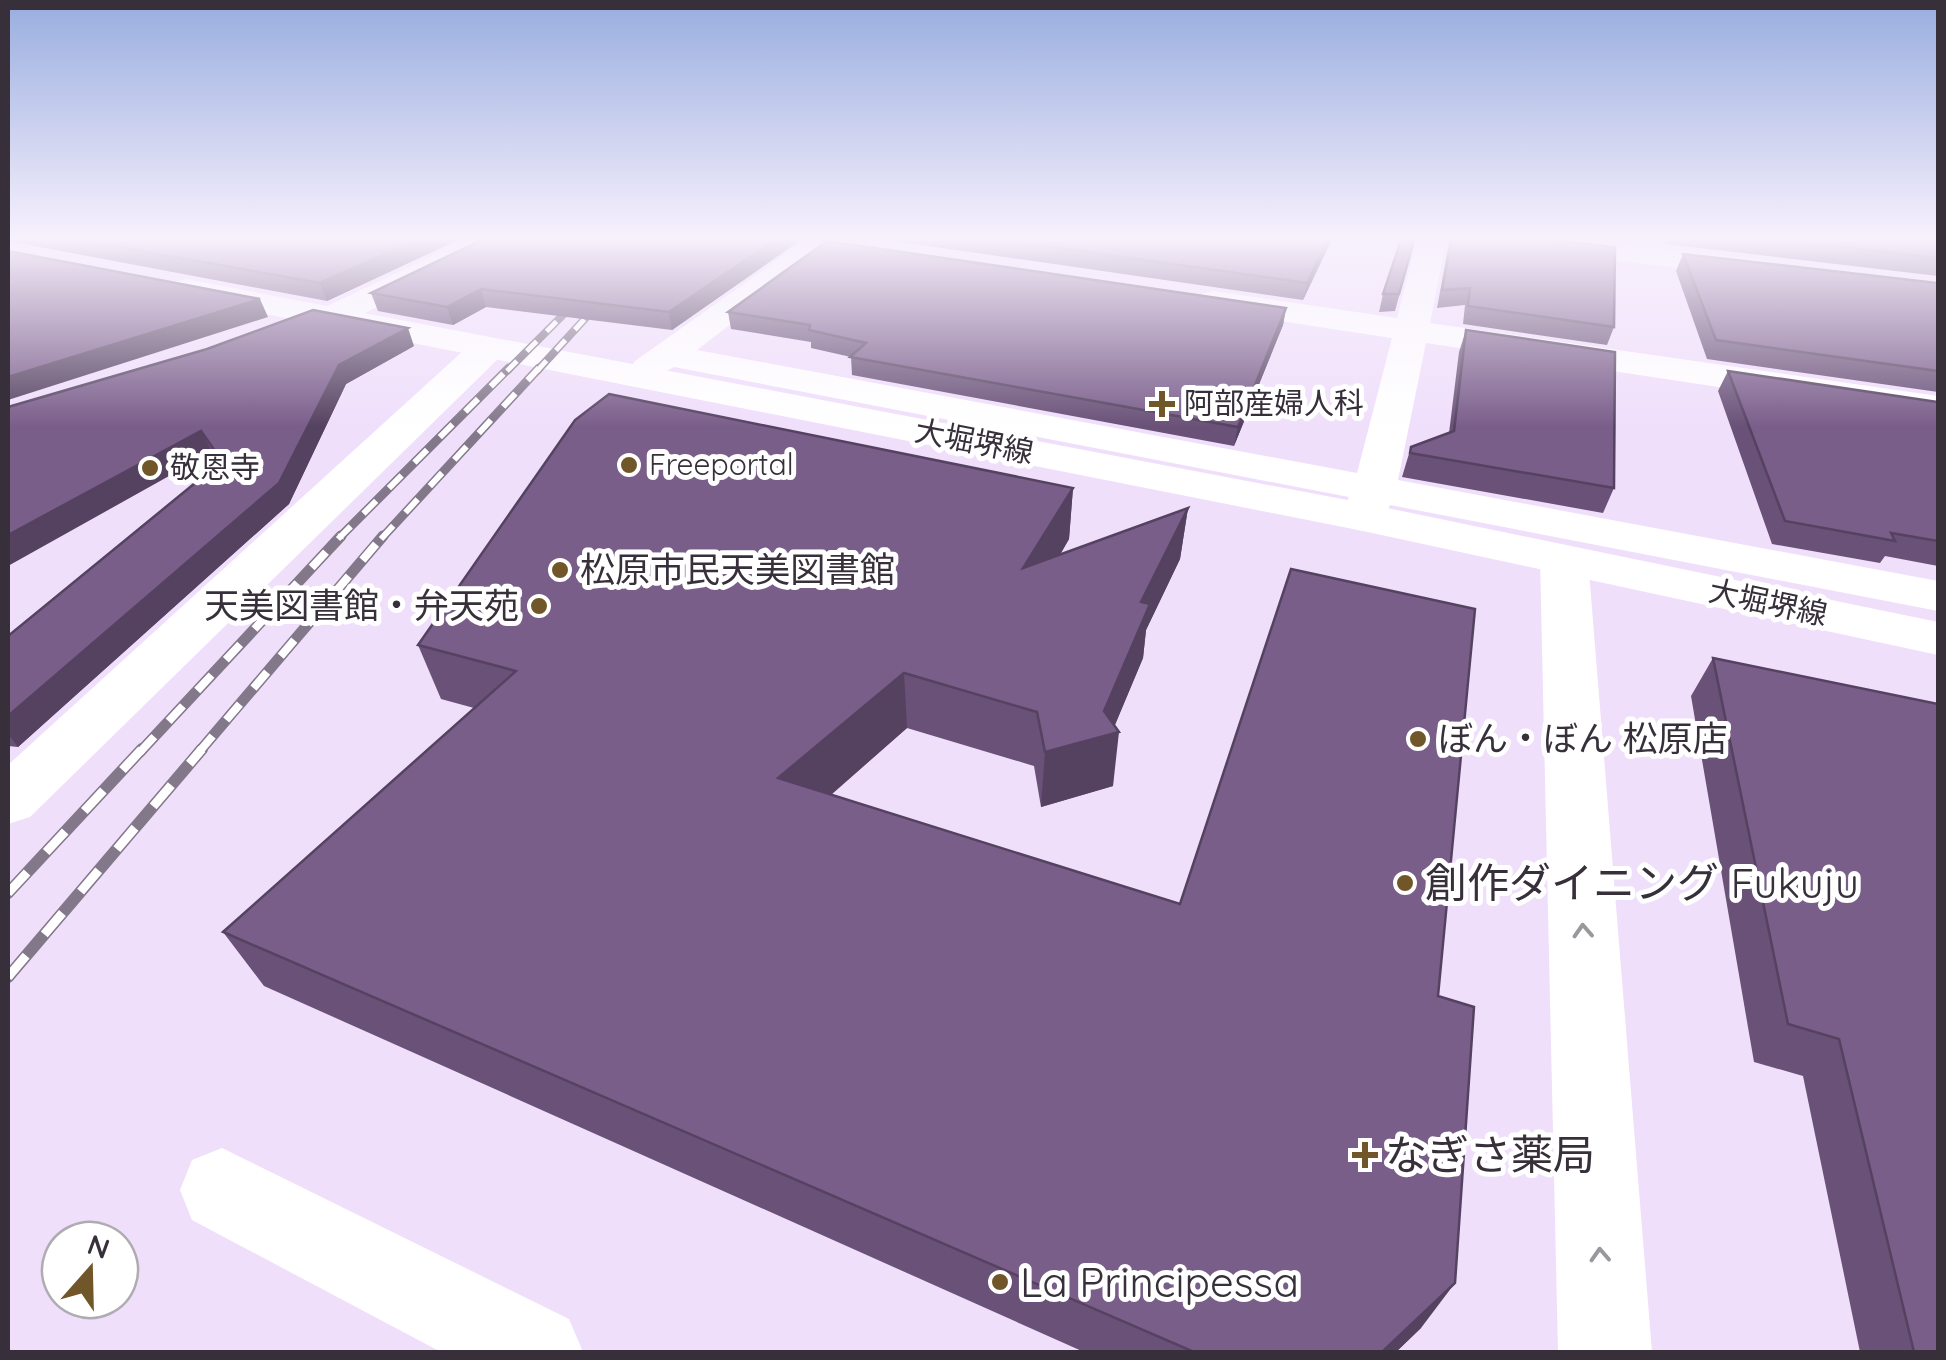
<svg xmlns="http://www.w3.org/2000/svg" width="1946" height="1360" font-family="Quicksand,'Noto Sans JP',sans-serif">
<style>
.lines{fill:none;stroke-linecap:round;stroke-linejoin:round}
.minor{fill:#fff;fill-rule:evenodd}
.secondary{fill:#fff;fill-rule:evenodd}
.rail-far3-casing{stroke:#83788a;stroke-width:8}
.rail-far2-casing{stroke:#83788a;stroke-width:9}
.rail-far1-casing{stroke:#83788a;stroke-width:11}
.rail-casing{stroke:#83788a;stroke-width:12}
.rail-far3{stroke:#fff;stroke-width:5;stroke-dasharray:14;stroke-linecap:butt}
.rail-far2{stroke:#fff;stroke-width:6;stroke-dasharray:18;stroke-linecap:butt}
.rail-far1{stroke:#fff;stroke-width:8;stroke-dasharray:21;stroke-linecap:butt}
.rail{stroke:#fff;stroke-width:9;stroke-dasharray:28;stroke-linecap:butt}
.wall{fill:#695177}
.shaded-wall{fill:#554261}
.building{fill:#7a5e8a;stroke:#554261;stroke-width:2.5}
.oneway{stroke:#9b989d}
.poi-dot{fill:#705628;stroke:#fff;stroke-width:4}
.labels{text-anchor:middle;stroke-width:10;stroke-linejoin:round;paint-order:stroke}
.far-poi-label{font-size:30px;fill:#37303b;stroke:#fff;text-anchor:start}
.far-street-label{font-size:30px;fill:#37303b;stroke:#fff}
.poi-label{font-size:35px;fill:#37303b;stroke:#fff;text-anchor:start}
.near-poi-label{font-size:42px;fill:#37303b;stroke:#fff;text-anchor:start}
</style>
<rect width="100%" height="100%" fill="#f0dffb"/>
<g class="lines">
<path class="minor" d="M472,237H510L505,243L343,324H319L314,317L319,310Z
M810,237H844L697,350L1357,473L1392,338L1214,311L1202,308L1198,301L1202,294L1214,291L1397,318L1418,237H1447L1430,323L1938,396V420L1426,343L1398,480L1938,581V611L1390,505L1379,527L1363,531L1347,527L1340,517L1349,497L674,367L648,380L635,377L630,369L635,361Z
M1479,237H1566L1754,259L1765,261L1769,268L1765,275L1754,277L1494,246L1484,243Z
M487,338L500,341L505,349L500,357L30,817L8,824V765L474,341Z
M1564,545L1581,549L1588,559L1652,1352H1558L1540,559L1547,549Z
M222,1148L569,1319L583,1352H441L192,1220L180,1190L192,1160Z"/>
<path class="secondary" d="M186,279L1363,503L1938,622V655L1363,531L175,296L170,289L175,282Z"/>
<defs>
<path id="rail-far3" d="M507,371L583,295
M537,371L603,299"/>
<path id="rail-far2" d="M338,539L509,368
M381,539L539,368"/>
<path id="rail-far1" d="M140,752L341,536
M199,752L383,536"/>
<path id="rail" d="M8,893L142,749
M8,977L202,749"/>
</defs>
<use href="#rail-far3" class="rail-far3-casing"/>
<use href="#rail-far2" class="rail-far2-casing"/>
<use href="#rail-far1" class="rail-far1-casing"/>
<use href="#rail" class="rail-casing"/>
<use href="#rail-far3" class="rail-far3"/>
<use href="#rail-far2" class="rail-far2"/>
<use href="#rail-far1" class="rail-far1"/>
<use href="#rail" class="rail"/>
</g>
<path class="wall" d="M8,237H464L327,301L8,241Z
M488,237H805L672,330L486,307L453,325L378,311L371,293Z
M866,237H1333L1303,300Z
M1415,237L1395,311L1379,312L1383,294Z
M1450,237H1524L1614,327L1607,345L1463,324L1465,305L1437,308Z
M1663,237H1938V276L1666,244Z
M1683,254L1938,283V392L1707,359L1676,271Z
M1286,308L1283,325L1234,446L852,375L851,357L811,348V342L731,329L728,312Z
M1466,330L1614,488L1603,513L1402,477L1411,447L1449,433L1459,352Z
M414,346L346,384L289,504L18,747L8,746V636L220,463L212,452L8,407Z
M1728,371L1938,402V566L1885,556L1880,563L1772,544L1718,391Z
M1073,488L1069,539L1060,555L1188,508L1180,559L1146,630L1143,658L1115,725L1113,786L1041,807L1034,766L907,728L831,795L1438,996L1421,1328L1396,1352H1084L264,986L223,932L474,708L441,699L418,645Z
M1713,658L1938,704V1352H1860L1803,1076L1754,1062L1691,696Z"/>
<path class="shaded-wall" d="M423,237H464L327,301L320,283Z
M779,237H805L672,330L669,312Z
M1329,237H1333L1303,300L1307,283Z
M481,289L486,307L453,325L447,307Z
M260,299L268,317L8,400V377Z
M1286,308L1283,325L1234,446L1238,427Z
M408,328L414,346L346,384L289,504L18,747L8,734V716L339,365Z
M201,431L212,452L8,566V535Z
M1073,488L1069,539L1021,621L1023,568Z
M1188,508L1180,559L1146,630L1143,658L1111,734L1119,732L1113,786L1041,807L1045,752L1104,711L1141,602Z
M904,673L907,728L787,833L778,778Z
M1455,1283L1421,1328L1396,1352H1382Z"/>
<path class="building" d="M63,237H423L320,283Z
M488,237H779L669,312L481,289L447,307L371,293Z
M981,237H1329L1307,283Z
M1402,237H1415L1399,294H1383Z
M1452,237H1524L1615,247L1614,327L1468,306L1470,288L1442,290Z
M1753,237H1938V258Z
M827,241L1286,308L1238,427L850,357L866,343L809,330L810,325L728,312Z
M8,251L260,299L8,377Z
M1683,254L1938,283V371L1716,340Z
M313,310L408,328L339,365L279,483L8,716V636L222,461L201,431L8,535V407L207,349Z
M1466,330L1615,352L1614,488L1410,453L1411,447L1454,431Z
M1728,371L1938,402V541L1891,533L1895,541L1785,521Z
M609,394L1073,488L1023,568L1188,508L1141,602L1150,604L1104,711L1119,732L1045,752L1037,712L904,673L778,778L1180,904L1291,569L1475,609L1438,996L1474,1007L1455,1283L1382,1352H1194L223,932L516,671L418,645L575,420Z
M1713,658L1938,704V1352H1914L1839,1039L1788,1024Z"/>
<defs><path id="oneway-chevron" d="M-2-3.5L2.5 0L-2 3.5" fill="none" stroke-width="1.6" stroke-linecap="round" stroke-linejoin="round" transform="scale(2.5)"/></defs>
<g class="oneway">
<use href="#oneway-chevron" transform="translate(1583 931) rotate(-93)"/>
<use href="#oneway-chevron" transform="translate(1600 1255) rotate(-93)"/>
</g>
<linearGradient id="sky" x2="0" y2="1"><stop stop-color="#98addf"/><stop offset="0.56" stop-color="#f8f1fd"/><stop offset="1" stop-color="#f8f1fd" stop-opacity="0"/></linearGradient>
<rect width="1946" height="427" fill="url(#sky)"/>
<g class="poi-dot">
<path d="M1157 389h10v10h10v10h-10v10h-10v-10h-10v-10h10z"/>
<circle cx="629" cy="465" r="10"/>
<circle cx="150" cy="468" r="10"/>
<circle cx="560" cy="570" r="10"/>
<circle cx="539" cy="606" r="10"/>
<circle cx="1418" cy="739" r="10"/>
<circle cx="1405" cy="883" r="10"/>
<path d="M1360 1140h10v10h10v10h-10v10h-10v-10h-10v-10h10z"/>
<circle cx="1000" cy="1282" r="10"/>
</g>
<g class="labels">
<g class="far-poi-label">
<text x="1184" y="414">阿部産婦人科</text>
<text x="649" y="475">Freeportal</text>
<text x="170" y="478">敬恩寺</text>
</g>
<g class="far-street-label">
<text transform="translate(974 442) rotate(11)" y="10">大堀堺線</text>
<text transform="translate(1768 603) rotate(12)" y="10">大堀堺線</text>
</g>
<g class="poi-label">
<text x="580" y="582">松原市民天美図書館</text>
<text x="519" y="618" text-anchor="end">天美図書館・弁天苑</text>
<text x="1438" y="751">ぼん・ぼん 松原店</text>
</g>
<g class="near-poi-label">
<text x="1425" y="898">創作ダイニング Fukuju</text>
<text x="1385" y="1170">なぎさ薬局</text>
<text x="1020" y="1297">La Principessa</text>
</g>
</g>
<rect width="1946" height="1360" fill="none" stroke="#37303b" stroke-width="20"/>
<g transform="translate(90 1270) rotate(20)"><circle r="48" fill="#ffffff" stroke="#afacb1" stroke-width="2.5"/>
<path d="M0-8L18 38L0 25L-18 38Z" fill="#705628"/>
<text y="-15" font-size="28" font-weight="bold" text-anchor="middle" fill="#37303b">N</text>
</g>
</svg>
